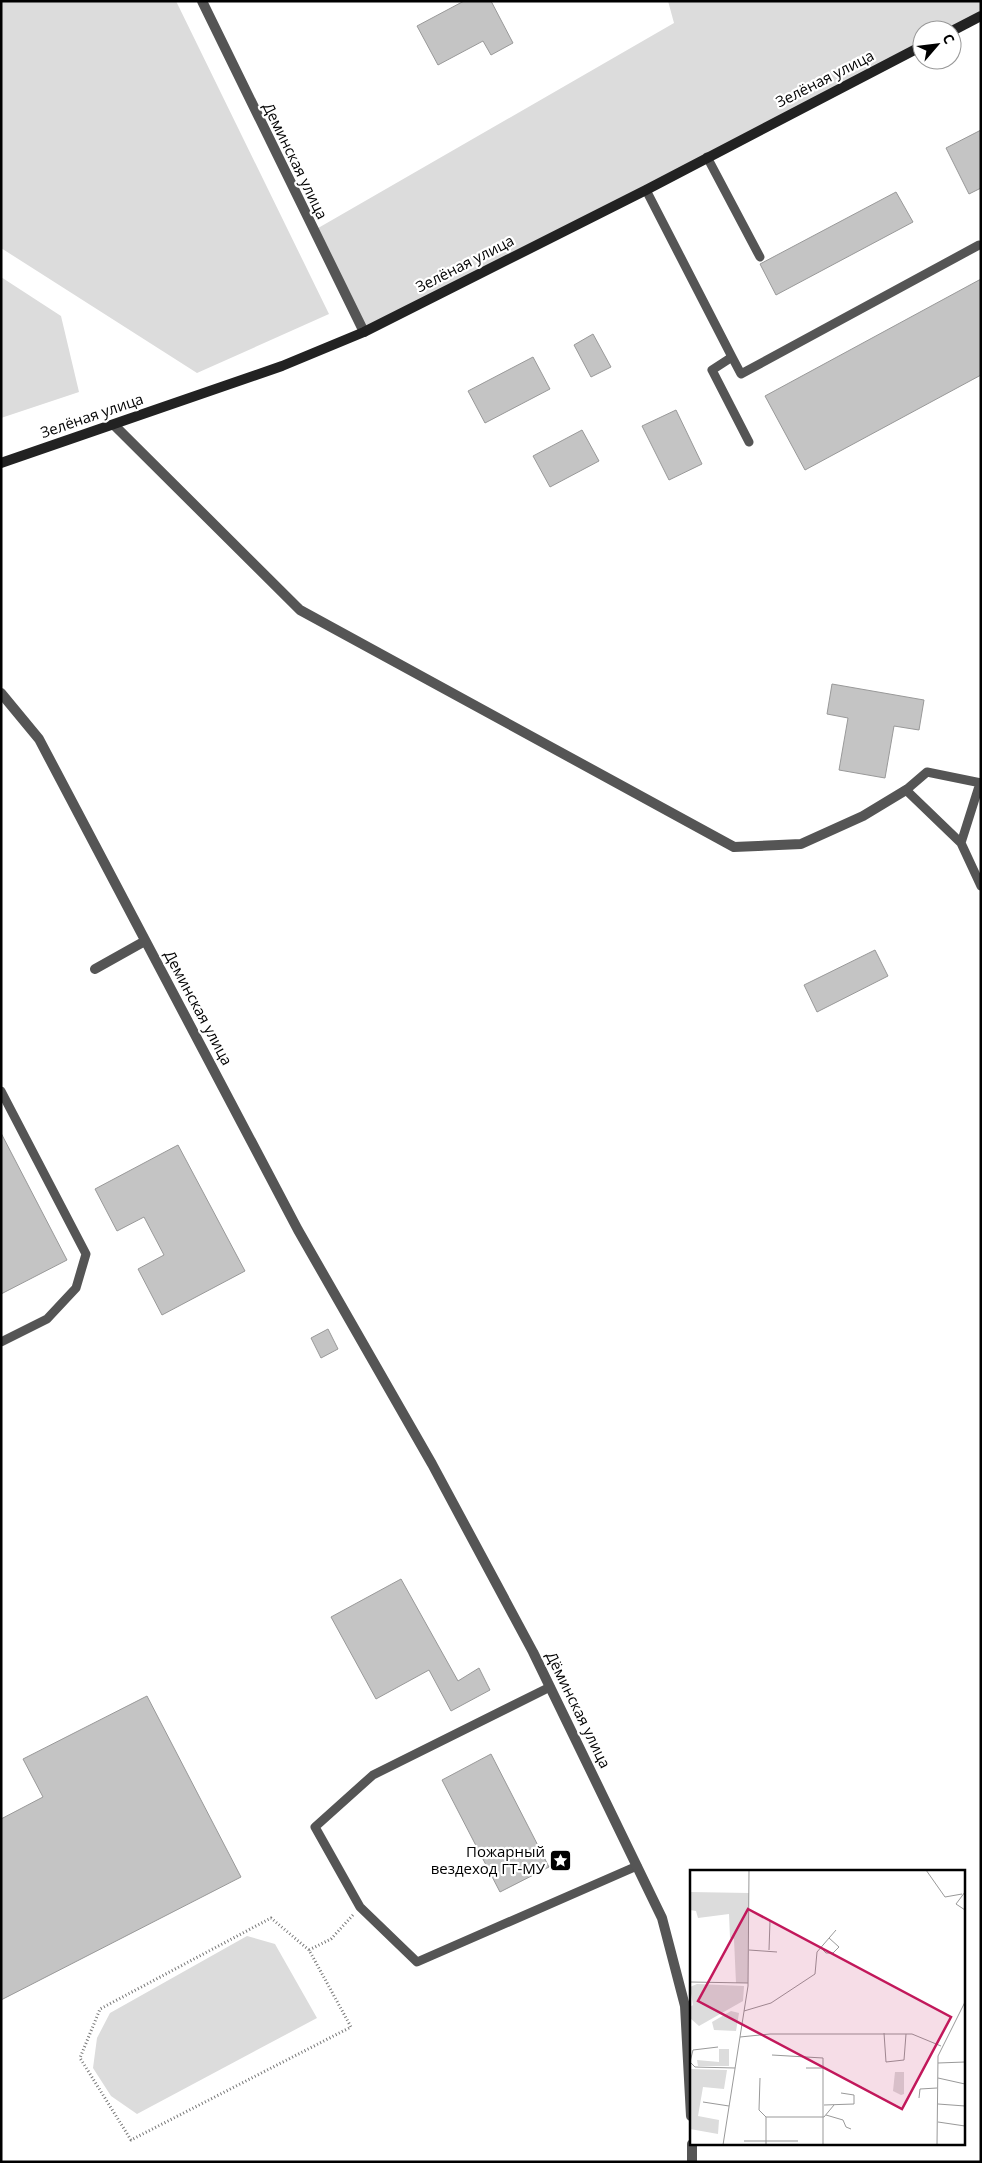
<svg xmlns="http://www.w3.org/2000/svg" width="982" height="2163" font-family="'Open Sans',sans-serif">
<style>
.green{fill:#dcdcdc}
.building{fill:#c4c4c4;stroke:#999}
.lines{fill:none;stroke-linecap:round;stroke-linejoin:round}
.path{stroke:#777;stroke-width:3;stroke-dasharray:1 2.5;stroke-linecap:butt}
.lane{stroke:#555;stroke-width:9}
.street{stroke:#555;stroke-width:10}
.secondary{stroke:#222;stroke-width:10}
.labels{text-anchor:middle;stroke-width:4.5;stroke-linejoin:round;paint-order:stroke}
.street-label{font-size:15px;fill:#000;stroke:#fff}
.poi-label{font-size:15px;fill:#000;stroke:#fff;text-anchor:end}
.inset-road{fill:none;stroke:#999;stroke-width:1}
.view{fill:#c2185b;fill-opacity:0.15;stroke:#c2185b;stroke-width:2.5}
.inset-edge{fill:none;stroke:#000;stroke-width:2.5}
</style>
<rect width="100%" height="100%" fill="#fff"/>
<path class="green" d="M1,1H176L329,314L197,373L1,248Z
M668,1H981V16L952,30H922V46L364,332L313,231L674,23Z
M1,277L61,316L79,392L1,418Z
M247,1936L275,1944L317,2018L137,2114L111,2096L93,2068L97,2038L110,2013Z"/>
<path class="building" d="M464,1H491L513,43L491,55L483,41L438,65L417,26Z
M981,130V188L969,194L946,148Z
M896,192L913,222L776,295L760,264Z
M981,279V375L805,470L765,396Z
M593,334L611,367L591,377L574,345Z
M533,357L550,389L485,423L468,391Z
M676,410L702,464L669,480L642,426Z
M582,430L599,461L550,487L533,456Z
M832,684L924,700L919,730L894,726L885,778L839,770L848,718L827,714Z
M875,950L888,976L817,1012L804,985Z
M1,1133L67,1260L1,1294Z
M178,1145L245,1271L162,1315L138,1269L164,1255L144,1217L117,1231L95,1189Z
M328,1329L338,1349L321,1358L311,1338Z
M401,1579L458,1681L479,1668L490,1690L451,1711L429,1670L376,1699L331,1617Z
M147,1696L241,1877L1,2000V1819L43,1797L23,1759Z
M491,1754L549,1867L500,1892L442,1780Z"/>
<g class="lines">
<path class="path" d="M309,1950L271,1918L100,2009L80,2058L131,2140L351,2027L309,1950L331,1939L353,1915"/>
<path class="lane" d="M707,157L760,257
M646,190L732,357L712,370L749,442
M732,357L741,374L979,245
M980,783L961,843L981,886
M961,843L906,790L927,772L981,783
M1,1091L86,1254L76,1288L47,1319L1,1342
M550,1687L373,1775L315,1827L360,1907L417,1962L637,1866"/>
<path class="street" d="M202,1L364,332
M114,425L300,610L734,847L801,844L863,816L906,790
M1,693L39,739L298,1230L432,1464L533,1652L662,1918L685,2006L691,2116
M95,969L145,941
M692,2144V2162"/>
<path class="secondary" d="M952,31L981,16
M1,463L282,366L364,332L646,190L922,46"/>
</g>
<defs>
<symbol id="sight-square" viewBox="-11 -11 22 22"><rect x="-9" y="-9" width="18" height="18" rx="4" fill="#000" stroke="#fff"/><path d="M0-6L1.8-2.2L6-1.7L2.9 1.2L3.7 5.4L0 3.3L-3.7 5.4L-2.9 1.2L-6-1.7L-1.8-2.2Z" fill="#fff"/></symbol>
</defs>
<g fill-rule="evenodd">
<use href="#sight-square" x="548" y="1848" width="25" height="25"/>
</g>
<g class="labels">
<g class="street-label">
<text transform="translate(825 79) rotate(-27)" y="5">Зелёная улица</text>
<text transform="translate(295 161) rotate(64)" y="5">Деминская улица</text>
<text transform="translate(465 264) rotate(-27)" y="5">Зелёная улица</text>
<text transform="translate(92 416) rotate(-19)" y="5">Зелёная улица</text>
<text transform="translate(198 1008) rotate(62)" y="5">Деминская улица</text>
<text transform="translate(578 1710) rotate(64)" y="5">Дёминская улица</text>
</g>
<g class="poi-label">
<text x="545" y="1857">Пожарный<tspan x="545" dy="17">вездеход ГТ-МУ</tspan></text>
</g>
</g>
<g transform="translate(690 1870)">
<rect width="275" height="275" fill="#fff"/>
<path d="M0,22L59,23L58,113H46L44,69L40,68L39,44L8,48L6,41L0,40ZM7,114L54,116L53,131L9,156L0,148V137L3,135L0,117ZM41,141L49,143L46,161L24,160L22,152ZM29,179H39V196H8L7,190L29,192ZM0,199L37,200L34,219L13,217L8,246L29,250L28,264L0,259ZM205,202H214V224L211,225L203,221Z" fill="#dcdcdc"/>
<path class="inset-road" d="M236,0L255,27L272,24M275,22L266,34L275,40M131,78L136,83H143L149,77L139,68M59,80L87,82M79,80L80,51M0,112L58,113M54,141L81,133L125,104L127,82L146,60M194,163L196,192L214,190L216,164M50,167L80,164H222L251,176M82,185L133,188V275M0,192L5,197L45,198M0,192L3,180L28,177M248,193L275,192M116,198H135M70,208L69,240L76,247M248,208L275,214M229,228L230,219L247,218M13,232L39,236M248,234L275,236M134,235L164,234V225L151,223M136,245L153,250L156,257L161,259M248,252L275,256M54,271H108M33,275L58,116L59,0M76,275V247H134L144,235M247,275L248,186L275,132"/>
<path class="view" d="M58,39L261,147L212,239L8,131Z"/>
<rect width="275" height="275" class="inset-edge"/>
</g>
<rect width="982" height="2163" fill="none" stroke="#000000" stroke-width="5"/>
<g transform="translate(937 45) rotate(62)"><circle r="24" fill="#ffffff" stroke="#999999"/>
<path d="M0-4L9 19L0 12L-9 19Z" fill="#000000"/>
<text y="-8" font-size="14" font-weight="bold" text-anchor="middle" fill="#000000">С</text>
</g>
</svg>
